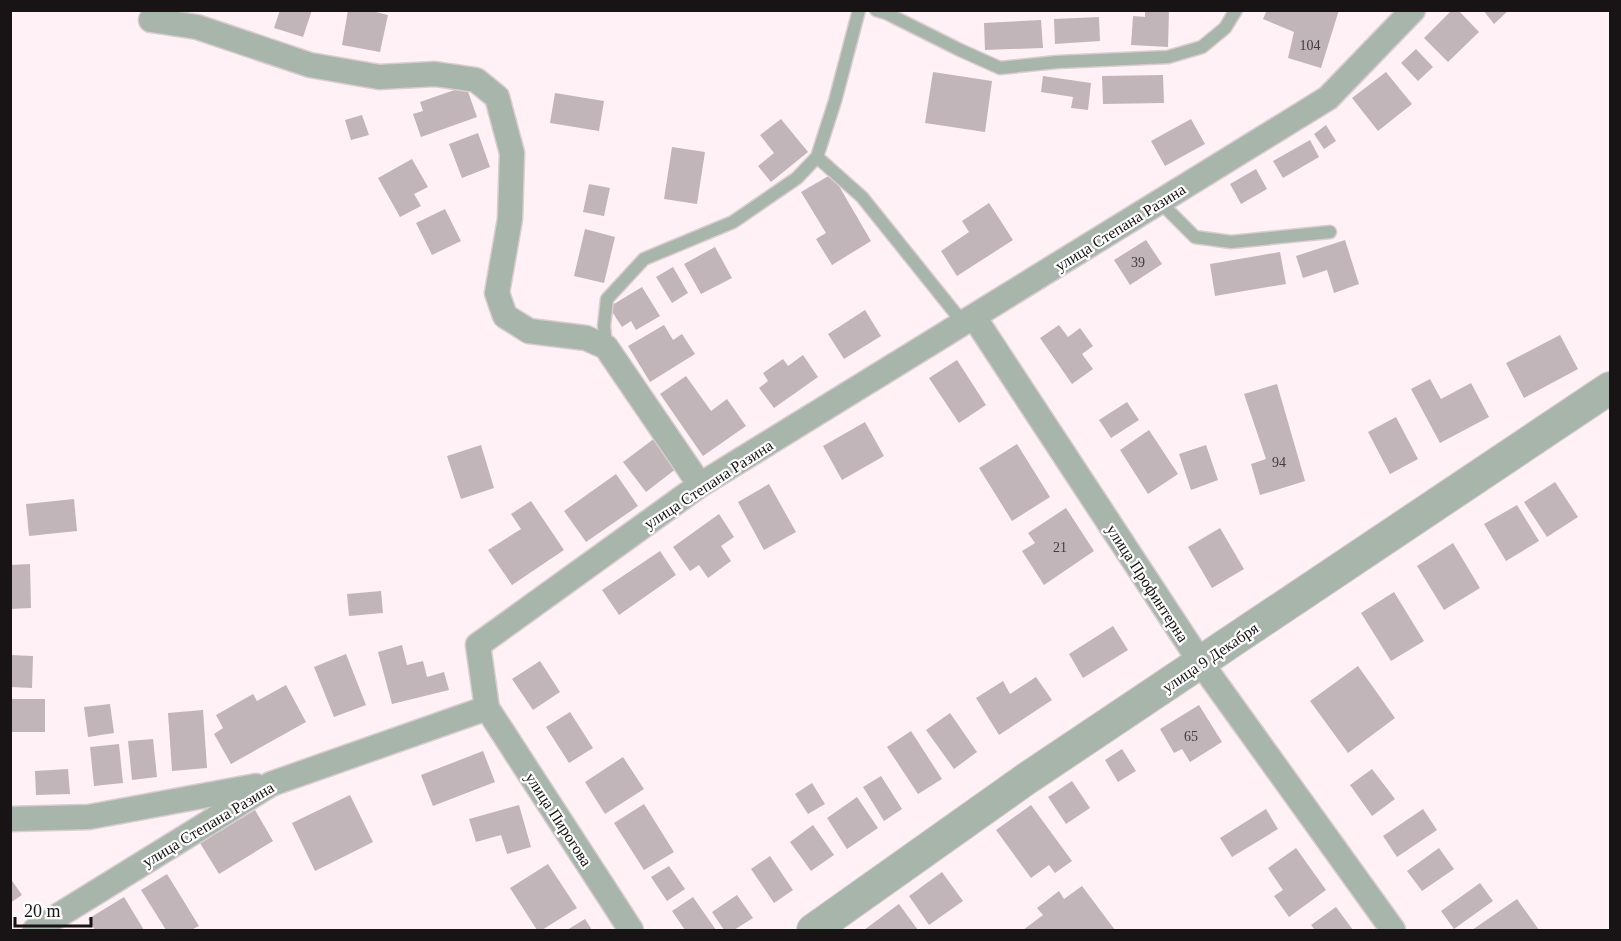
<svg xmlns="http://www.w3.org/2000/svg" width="1621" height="941" font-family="Georgia,serif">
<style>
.building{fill:#c2b5b9}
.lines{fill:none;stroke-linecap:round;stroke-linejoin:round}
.service-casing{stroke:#dacdd1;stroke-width:15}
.minor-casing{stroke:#dacdd1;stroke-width:27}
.tertiary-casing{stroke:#dacdd1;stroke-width:34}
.service{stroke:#a7b5ab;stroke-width:12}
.minor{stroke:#a7b5ab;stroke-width:24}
.tertiary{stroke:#a7b5ab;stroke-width:32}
.labels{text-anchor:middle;stroke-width:4.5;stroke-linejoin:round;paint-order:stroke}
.number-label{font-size:14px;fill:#423c3d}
.street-label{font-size:16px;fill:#181314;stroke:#fff}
</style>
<rect width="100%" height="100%" fill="#fff1f5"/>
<path class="building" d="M280,10H312L303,37L274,28Z
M348,10H368L388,15L380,52L342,45Z
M1145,10H1169L1168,47L1131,45L1133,16L1145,17Z
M1267,10H1339L1321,68L1288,58L1294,32L1263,19Z
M1452,10H1458L1479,32L1448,62L1424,38Z
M1483,10H1509L1494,24Z
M1099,17L1100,41L1055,44L1054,19Z
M1041,20L1043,48L985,50L984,23Z
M1416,49L1433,67L1418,81L1401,63Z
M933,72L992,81L985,132L925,123Z
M1386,72L1412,104L1378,131L1352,98Z
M1163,75L1164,103L1103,104L1102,76Z
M1043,76L1091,83L1088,110L1071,108L1073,97L1041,92Z
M466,86L477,117L421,137L413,114L423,111L420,102Z
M555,93L604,101L599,131L550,123Z
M362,115L369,135L351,140L345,120Z
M781,119L808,152L771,182L758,166L774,153L760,135Z
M1191,119L1205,144L1165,166L1151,141Z
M1326,125L1336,141L1324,149L1314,134Z
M478,133L490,167L462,178L449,144Z
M1310,140L1319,157L1283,178L1273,161Z
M672,147L705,152L697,204L664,199Z
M412,159L428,187L414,194L421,206L400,217L378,178Z
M1256,169L1267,189L1241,204L1230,184Z
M832,174L871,241L832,265L816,239L826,233L801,192Z
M589,184L610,188L604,216L583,212Z
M989,203L1013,240L957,276L941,251L969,232L962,221Z
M445,209L461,241L432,255L416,223Z
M585,229L615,237L604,283L574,276Z
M1146,240L1162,264L1130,285L1114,260Z
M1345,240L1359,284L1334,293L1327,270L1303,278L1296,256Z
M715,247L732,278L701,294L684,264Z
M1280,252L1286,284L1215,296L1210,264Z
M673,267L688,293L672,303L656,277Z
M642,287L660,316L636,330L631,321L622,327L609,307Z
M865,310L881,336L844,359L828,334Z
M664,325L673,340L682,334L695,354L650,382L628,346Z
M1059,325L1068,337L1080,328L1093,346L1082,354L1093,369L1072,384L1040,338Z
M1560,335L1578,369L1524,398L1506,363Z
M803,355L818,377L774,408L759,388L768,381L763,373L783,359L788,366Z
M957,360L986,405L959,423L929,378Z
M686,376L711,411L727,399L746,426L703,456L660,394Z
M1430,379L1441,399L1471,383L1489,417L1440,443L1411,389Z
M1277,384L1305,481L1260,495L1251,464L1266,459L1244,394Z
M1127,402L1139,420L1111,438L1099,420Z
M1396,417L1418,459L1390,474L1368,432Z
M865,422L884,456L842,480L823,446Z
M1149,430L1178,474L1148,494L1120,450Z
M655,438L677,468L646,492L623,462Z
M1017,444L1050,497L1012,521L979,468Z
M481,445L494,488L461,499L447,456Z
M1206,445L1218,480L1191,490L1179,454Z
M616,474L638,506L586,542L564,511Z
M1555,482L1578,517L1547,537L1524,502Z
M769,484L796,532L764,550L738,502Z
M74,499L77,531L29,536L26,504Z
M531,501L564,550L512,585L488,550L521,529L511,514Z
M1517,505L1539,541L1506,561L1484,524Z
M1066,508L1094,551L1044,585L1022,551L1035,543L1028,533Z
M719,514L734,537L721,546L731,561L708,578L699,565L690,571L673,547Z
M1220,528L1244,569L1212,588L1188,547Z
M1453,543L1480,588L1444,610L1417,566Z
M660,551L676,575L619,615L602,590Z
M30,564L31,608L10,609V565Z
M381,591L383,613L349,616L347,594Z
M1394,592L1424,641L1391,661L1361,613Z
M1113,626L1128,650L1083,678L1069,654Z
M402,645L407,665L423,661L427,677L444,672L449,690L392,704L378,652Z
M346,654L366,705L334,717L314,667Z
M10,655L33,656L32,688L10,687Z
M540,661L560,692L533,710L512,679Z
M1358,666L1395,718L1348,753L1310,701Z
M1036,677L1052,700L999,735L976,698L1003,681L1010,694Z
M286,685L306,722L231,764L214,734L223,728L216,715L253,694L257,701Z
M10,699H45V732H10Z
M110,704L114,733L88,737L84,707Z
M1199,705L1222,742L1190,762L1182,749L1174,753L1160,729Z
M203,710L207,768L172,771L168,713Z
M570,712L593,748L569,763L546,727Z
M950,713L977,752L954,769L926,730Z
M911,731L942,779L918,794L887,747Z
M153,739L157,777L132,780L128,741Z
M119,744L123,783L94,786L90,747Z
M1122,749L1136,771L1118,782L1105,760Z
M483,751L495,782L433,806L421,775Z
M623,757L644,789L605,814L585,782Z
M68,769L70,794L36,795L35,771Z
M1372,769L1395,799L1372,816L1350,785Z
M881,776L902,809L884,821L863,787Z
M1072,781L1090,808L1066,824L1048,797Z
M812,783L825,804L808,814L795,794Z
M350,795L373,842L315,871L292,823Z
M857,797L878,828L847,849L827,818Z
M644,804L674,852L644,870L614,823Z
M519,805L531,847L507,854L501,835L476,842L469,819Z
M1031,805L1072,861L1055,873L1049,865L1031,878L996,830Z
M1266,809L1278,829L1232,857L1220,838Z
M1423,809L1437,830L1397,857L1383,836Z
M255,810L273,841L219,874L200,843Z
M813,825L834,855L811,871L790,842Z
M1296,848L1326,890L1289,917L1274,896L1283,890L1268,868Z
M1439,848L1454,869L1422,891L1407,871Z
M770,856L793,890L774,903L751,869Z
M548,864L577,908L542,930H537L510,888Z
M669,866L685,889L667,901L651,877Z
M942,872L963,901L929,925L909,896Z
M167,874L199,926L191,930H166L141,890Z
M10,878L22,895L10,903Z
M1480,883L1493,901L1454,929L1441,911Z
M1082,886L1115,930H1023L1043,915L1037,908L1059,891L1064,899Z
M737,895L753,918L734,930H724L712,912Z
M124,897L144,930H95L88,919Z
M693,897L716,930H685L672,911Z
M1517,899L1539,930H1472Z
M899,904L918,930H864Z
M1336,907L1353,930H1315L1311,925Z
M585,919L592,930H567Z"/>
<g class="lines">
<defs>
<path id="service" d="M876,10L886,13L960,50L1000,68L1057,62L1168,57L1202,47L1225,28L1236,10
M817,157L862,197L964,324
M1160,202L1195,237L1231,242L1330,232
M606,347L604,326L607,299L644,259L733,222L797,178L817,157L835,101L859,10"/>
<path id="minor" d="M151,20L197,27L310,65L379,77L435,74L476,80L497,97L512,153L510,219L497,293L505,316L529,331L586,338L606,347L700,485
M974,317L1201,663L1393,930
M487,708L631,930
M10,819L89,817L256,786
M35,930L271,784L487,708L478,645L700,485L1328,98L1413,10"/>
<path id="tertiary" d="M813,930L1026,779L1610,388"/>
</defs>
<use href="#service" class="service-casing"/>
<use href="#minor" class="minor-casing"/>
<use href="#tertiary" class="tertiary-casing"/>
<use href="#service" class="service"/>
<use href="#minor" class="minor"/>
<use href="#tertiary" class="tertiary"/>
</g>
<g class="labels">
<g class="number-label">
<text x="1310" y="50">104</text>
<text x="1138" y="267">39</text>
<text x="1279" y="467">94</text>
<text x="1060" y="552">21</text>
<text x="1191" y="741">65</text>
</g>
<g class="street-label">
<text transform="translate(1120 227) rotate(-32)" y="6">улица Степана Разина</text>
<text transform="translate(708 484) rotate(-33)" y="6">улица Степана Разина</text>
<text transform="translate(1148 583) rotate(57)" y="6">улица Профинтерна</text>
<text transform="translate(1210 657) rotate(-34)" y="6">улица 9 Декабря</text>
<text transform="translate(559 819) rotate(57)" y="6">улица Пирогова</text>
<text transform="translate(208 824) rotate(-31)" y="6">улица Степана Разина</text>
</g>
</g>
<rect width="1621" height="941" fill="none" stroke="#181314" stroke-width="24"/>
<path d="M15 917v9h76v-9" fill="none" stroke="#181314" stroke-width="3"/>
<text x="24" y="917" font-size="18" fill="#181314" stroke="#ffffff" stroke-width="4.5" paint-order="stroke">20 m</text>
</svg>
